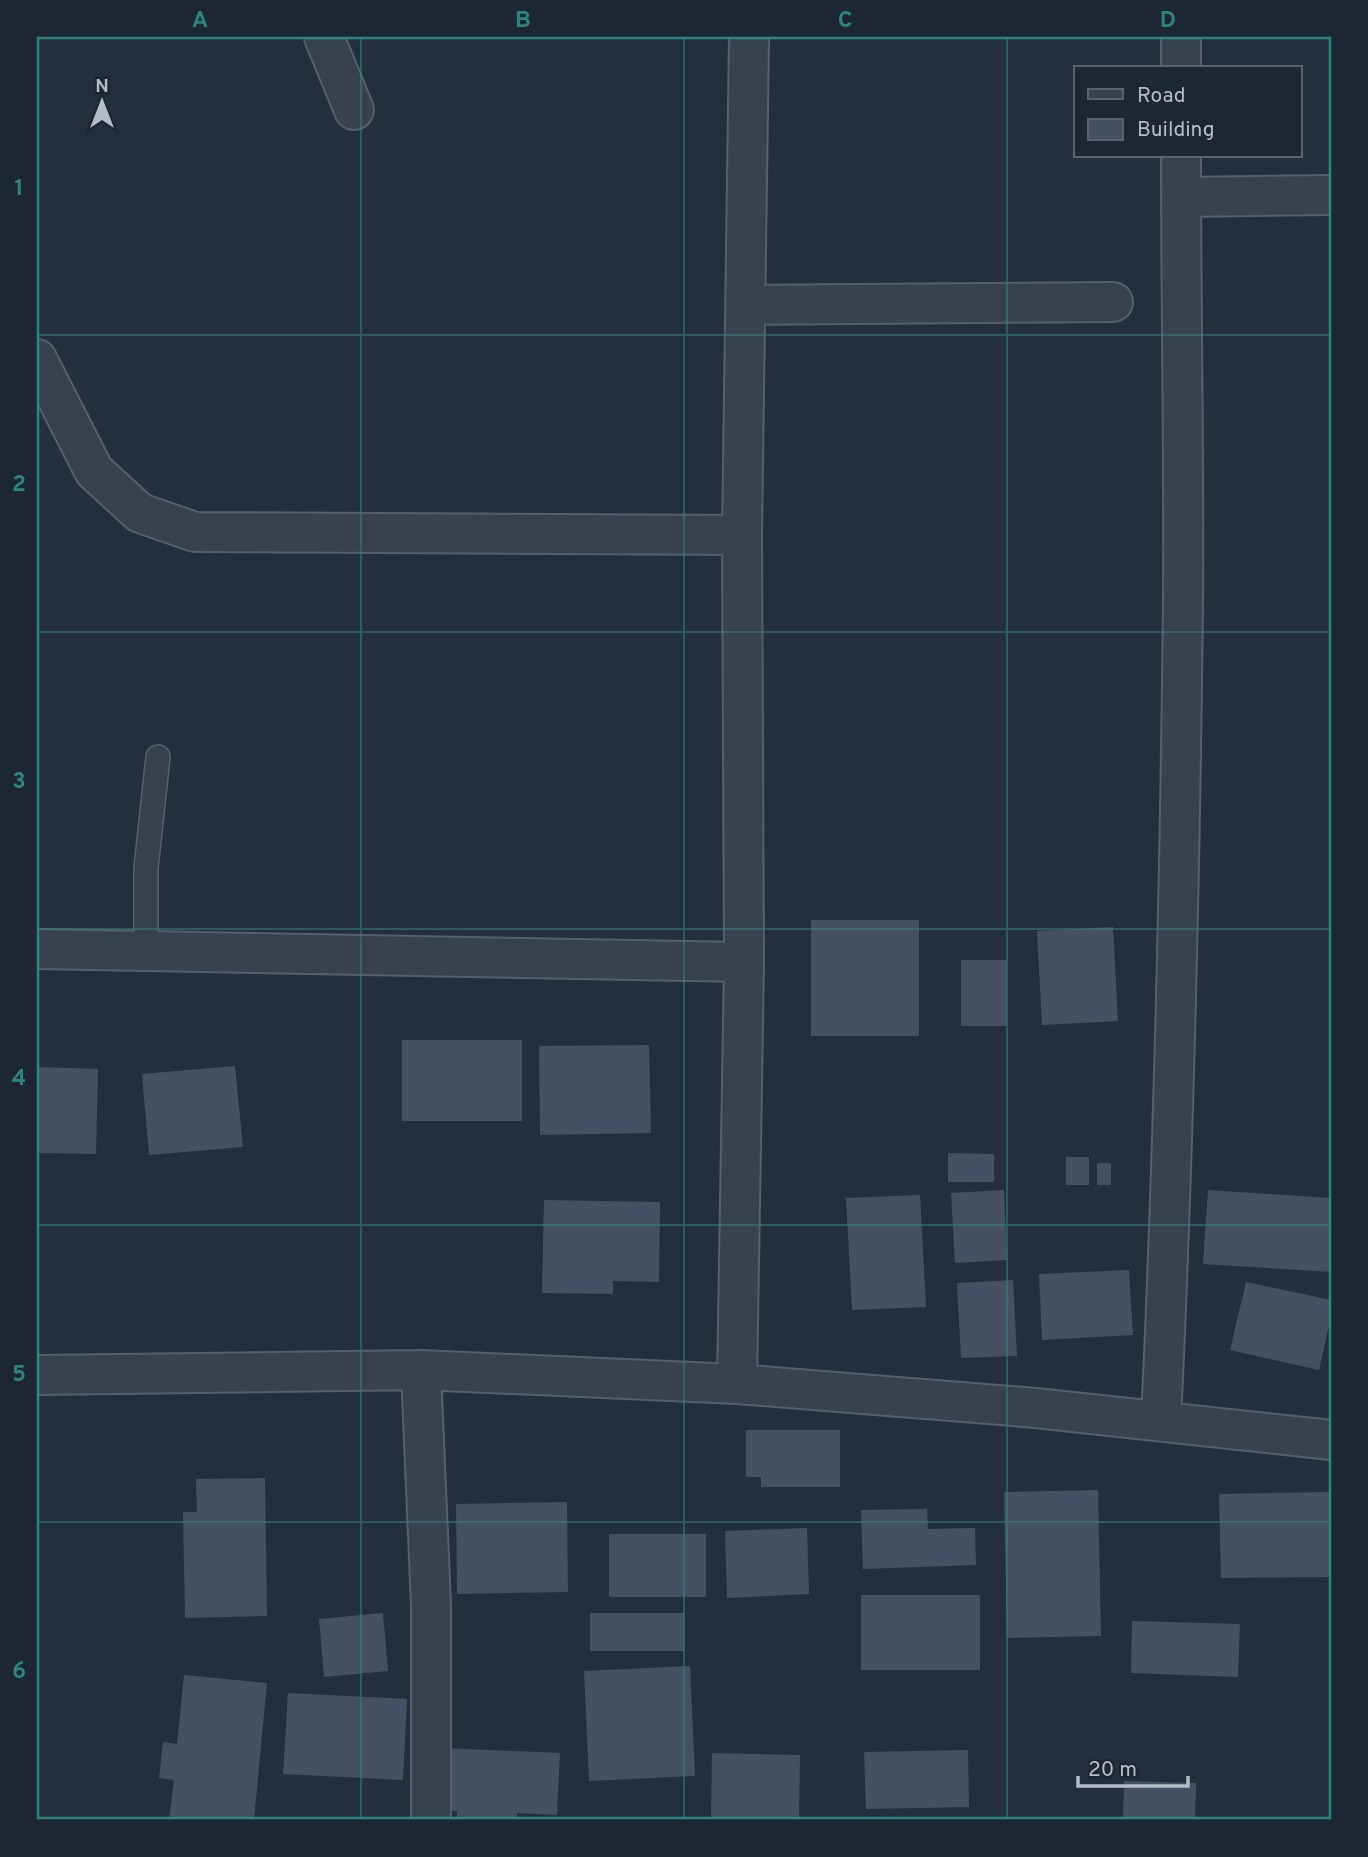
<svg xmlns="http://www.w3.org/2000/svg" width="1368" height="1857" font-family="Overpass,sans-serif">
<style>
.building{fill:#455162}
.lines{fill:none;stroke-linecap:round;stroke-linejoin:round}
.lane-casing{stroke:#565f6c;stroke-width:26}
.street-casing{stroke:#565f6c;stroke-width:42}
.lane{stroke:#38414e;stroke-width:23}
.street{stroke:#38414e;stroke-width:38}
.grid{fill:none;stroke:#308480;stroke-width:2;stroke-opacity:0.55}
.neatline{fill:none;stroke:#308480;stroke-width:2.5}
.grid-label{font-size:23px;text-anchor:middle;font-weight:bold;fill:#308480}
</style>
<rect width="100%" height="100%" fill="#242f3e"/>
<path class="building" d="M811,920H919V1036H811Z
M1113,927L1118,1021L1042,1025L1037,931Z
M961,960H1007V1026H961Z
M402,1040H522V1121H402Z
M649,1045L651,1133L540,1135L539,1046Z
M235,1066L243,1147L149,1155L142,1074Z
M37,1067L98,1069L96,1154L37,1153Z
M948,1153L994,1154V1182H948Z
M1066,1157H1089V1185H1066Z
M1097,1163H1111V1185H1097Z
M1004,1190L1007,1260L955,1263L951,1193Z
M1208,1190L1331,1198V1272L1203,1264Z
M920,1195L926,1307L852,1310L846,1198Z
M544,1200L660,1202L659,1282L613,1281V1294L542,1293Z
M1129,1270L1133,1335L1042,1340L1039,1274Z
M1013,1280L1017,1356L961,1358L957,1283Z
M1246,1282L1331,1300V1316L1319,1370L1230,1350Z
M746,1430H840V1487H761V1477H746Z
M265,1478L267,1616L185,1618L183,1512H197L196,1479Z
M1098,1490L1101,1636L1007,1638L1004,1492Z
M1331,1492V1577L1221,1578L1219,1494Z
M567,1502L568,1592L457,1594L456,1504Z
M927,1509L928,1529L975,1528L976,1565L863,1569L861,1510Z
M807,1528L809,1594L727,1598L725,1531Z
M609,1534H706V1597H609Z
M861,1595H980V1670H861Z
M383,1613L388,1671L324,1677L319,1619Z
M590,1613H684V1651H590Z
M1132,1621L1240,1624L1238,1677L1131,1673Z
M690,1666L695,1776L589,1781L584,1671Z
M184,1675L267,1683L254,1820H169L174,1780L159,1778L163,1742L177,1744Z
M288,1693L407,1699L403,1780L283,1774Z
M441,1748L560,1753L557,1815L517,1813V1820H457V1811L438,1810Z
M968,1750L969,1807L866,1809L864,1752Z
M712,1753L800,1755L799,1820H711Z
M1124,1781L1196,1783L1195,1820H1123Z"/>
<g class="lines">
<defs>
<path id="lane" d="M146,951V868L158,757"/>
<path id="street" d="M324,37L354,110
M1181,37V68
M1181,197L1331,195
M746,305L1113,302
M37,359L94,471L140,513L195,532L742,535
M37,949L744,962
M421,1370L431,1606V1820
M37,1375L421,1370L737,1384L1036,1408L1331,1440
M737,1384L744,962L742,535L749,37
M1161,1420C1174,1147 1180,874 1183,601C1184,452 1181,304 1181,156"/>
</defs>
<use href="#lane" class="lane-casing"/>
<use href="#street" class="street-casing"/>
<use href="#lane" class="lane"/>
<use href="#street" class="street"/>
</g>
<path class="grid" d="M361,37V1820M684,37V1820M1007,37V1820M37,335H1331M37,632H1331M37,929H1331M37,1225H1331M37,1522H1331"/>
<rect width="1368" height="1857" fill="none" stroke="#1d2633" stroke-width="77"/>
<rect x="1074" y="66" width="228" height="91" fill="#1d2633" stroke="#59626f" stroke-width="2"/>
<rect x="1088" y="89" width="35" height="10" fill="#38414e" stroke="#59626f" stroke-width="2"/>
<text x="1137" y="102" font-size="21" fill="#b4bcc9">Road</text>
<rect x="1088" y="119" width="35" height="21" fill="#455162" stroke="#59626f" stroke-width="2"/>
<text x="1137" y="136" font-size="21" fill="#b4bcc9">Building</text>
<g transform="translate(102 102)" stroke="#1d2633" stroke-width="5" paint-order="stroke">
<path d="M0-5L12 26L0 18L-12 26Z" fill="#b4bcc9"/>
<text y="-10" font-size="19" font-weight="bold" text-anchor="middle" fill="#b4bcc9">N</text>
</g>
<path d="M1078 1776v10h110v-10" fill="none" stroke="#b4bcc9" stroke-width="3.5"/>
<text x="1088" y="1776" font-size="21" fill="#b4bcc9" stroke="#1d2633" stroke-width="5" paint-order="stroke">20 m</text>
<rect x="38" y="38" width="1292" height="1780" class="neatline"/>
<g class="grid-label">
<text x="200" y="27">A</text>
<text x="523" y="27">B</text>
<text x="845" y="27">C</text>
<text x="1168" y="27">D</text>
<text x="19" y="195">1</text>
<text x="19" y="491">2</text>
<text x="19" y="788">3</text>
<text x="19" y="1085">4</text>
<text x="19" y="1381">5</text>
<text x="19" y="1678">6</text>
</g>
</svg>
